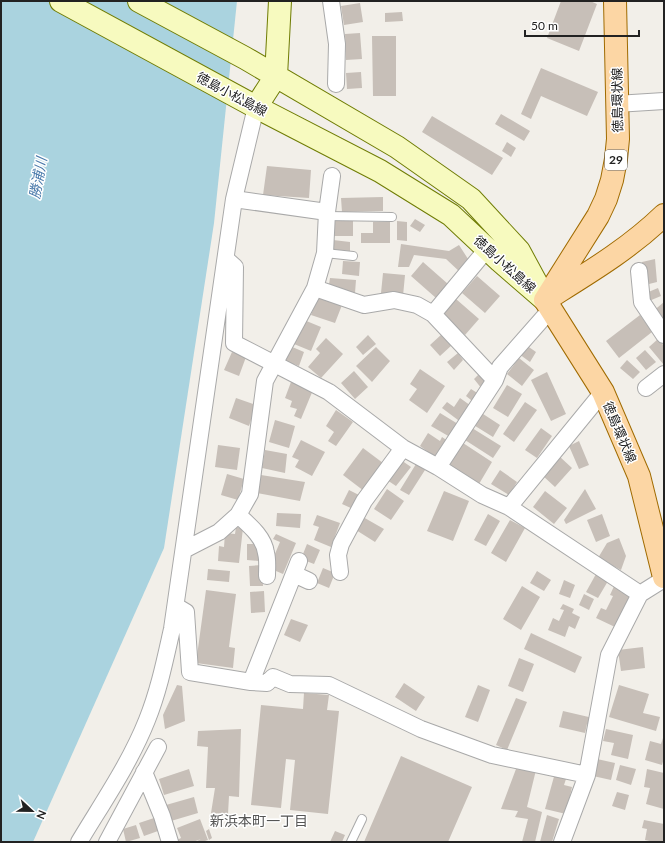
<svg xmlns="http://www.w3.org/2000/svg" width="665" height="843" font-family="Lato,'Noto Sans JP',sans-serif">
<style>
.water{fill:#aad3df}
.building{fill:#c7bfb8}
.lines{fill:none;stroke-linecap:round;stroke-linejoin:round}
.service-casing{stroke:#a9a9a9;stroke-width:10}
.minor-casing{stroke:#a9a9a9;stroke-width:18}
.secondary-casing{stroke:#707d05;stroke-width:24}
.primary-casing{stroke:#a06b00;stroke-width:24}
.service{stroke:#fff;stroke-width:8}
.minor{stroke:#fff;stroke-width:16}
.secondary{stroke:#f7fabf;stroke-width:22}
.primary{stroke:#fcd6a4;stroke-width:22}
.labels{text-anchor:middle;stroke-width:3;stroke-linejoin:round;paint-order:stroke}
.shield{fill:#fff;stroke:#646464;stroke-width:1}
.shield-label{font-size:12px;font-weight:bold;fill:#222}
.street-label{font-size:13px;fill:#222;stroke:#fff}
.water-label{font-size:14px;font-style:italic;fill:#4a7aab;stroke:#fff}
.neighbourhood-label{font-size:14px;fill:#555;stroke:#fff}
</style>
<rect width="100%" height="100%" fill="#f2efe9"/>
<path class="water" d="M1,1H237L214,223L164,548L33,842H1Z"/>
<path class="building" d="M561,1H590L597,4L579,51L547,38Z
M360,3L363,22L344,25L341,6Z
M402,12L403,21L385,22V13Z
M360,33L362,59L346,60L345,34Z
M372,36H396V96H373Z
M541,68L598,92L587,116L541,96L531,119L521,114Z
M361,72L362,88L347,89L346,73Z
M501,114L530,131L524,141L495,124Z
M432,116L503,158L492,175L422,132Z
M507,142L516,148L511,157L502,151Z
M267,166L311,170L309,198L263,195Z
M383,197V211L342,212L341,198Z
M415,219L425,225L420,232L410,226Z
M334,221H353V236H334Z
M397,221L407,222V241L397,240Z
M373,222H390V243H361V233H373Z
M333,240L350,242V251L332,250Z
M401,244L449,251L459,245L470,262L461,273L446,259L414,255L409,267H398Z
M655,259L657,282L645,285L642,262Z
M343,261L360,262L359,276L342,274Z
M423,262L448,284L436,298L411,276Z
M383,273L405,275L403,296L381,293Z
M477,276L500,296L485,313L462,293Z
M330,278L356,280L355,293L328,291Z
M658,288L661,296L649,301L646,293Z
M318,296L342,305L335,323L311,315Z
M456,299L479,319L465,335L442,314Z
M664,302V327L652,312Z
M640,315L652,332L619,358L606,341Z
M304,320L321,327L311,351L294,344Z
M442,334L452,345L440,356L430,345Z
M368,335L376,344L363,355L356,347Z
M326,338L343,354L321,378L308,367L320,353L316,349Z
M658,339L664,346V365L649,347Z
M526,345L536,352L530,362L519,354Z
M290,346L304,352L299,366L285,361Z
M376,347L390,361L372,382L356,366Z
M645,350L656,362L646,370L636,358Z
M232,352L246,357L239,376L224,370Z
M458,353L463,360L454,370L447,362Z
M519,358L534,370L522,386L507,374Z
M627,360L640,372L633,379L620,368Z
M420,369L445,386L427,413L409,400L417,389L410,384Z
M354,371L368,387L355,399L341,383Z
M547,372L566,414L551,421L531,380Z
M480,373L489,384L482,389L474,379Z
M291,382L313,390L301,419L294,416L297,409L290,407L292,401L285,398Z
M507,385L522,394L508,417L493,408Z
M471,389L482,396L476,404L466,396Z
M236,398L256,405L249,426L229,418Z
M460,398L474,408L462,423L442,408L447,402L454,407Z
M525,402L537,410L514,442L503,434Z
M336,410L353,422L336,446L328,441L334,432L326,426Z
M480,412L500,425L493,437L472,424Z
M440,413L458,424L450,437L431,426Z
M275,420L295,426L289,448L269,442Z
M472,428L501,446L493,458L465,440Z
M541,428L552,436L537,458L525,450Z
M428,433L440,441L442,437L451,443L439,460L420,446Z
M301,440L325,452L312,476L295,467L299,460L292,457Z
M579,441L589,465L579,469L569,446Z
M463,443L492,462L479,484L449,465Z
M218,445L240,448L237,470L215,467Z
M363,448L383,463L364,491L343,475Z
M265,450L287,454L285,473L262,468Z
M559,456L572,468L555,487L542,475Z
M401,460L411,467L396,486L387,480Z
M416,464L425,470L409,495L400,490Z
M500,470L517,482L509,495L491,484Z
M227,474L244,479L238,500L221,495Z
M261,475L305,482L300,501L257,493Z
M387,489L404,501L391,520L374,509Z
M585,489L596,509L566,524L564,520Z
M349,490L361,496L353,509L342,504Z
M444,491L469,501L453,541L427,531Z
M545,491L567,508L554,524L533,507Z
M277,513L301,514L300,528L276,526Z
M488,514L500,521L486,546L474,540Z
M602,514L610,536L596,542L587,520Z
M317,515L340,523L331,547L314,540L319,527L313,525Z
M363,517L384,529L375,542L356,530Z
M510,520L525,528L506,562L491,553Z
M236,527L243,528L239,563L218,561L219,546L224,547L225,533L235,534Z
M276,534L296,543L283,574L269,568L280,542L273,539Z
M619,538L626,556L621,570L598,558L607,543Z
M247,544H259V561L247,560Z
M307,544L320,550L314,564L301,559Z
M262,565L263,586H250L249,566Z
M323,568L335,573L329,588L317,583Z
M208,569L230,571L229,582L207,580Z
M537,571L551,580L544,591L530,583Z
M596,574L608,581L598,598L586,592Z
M564,580L575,585L570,598L559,594Z
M615,584L632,592L615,627L596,618L601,608L606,610L613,596L610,595Z
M522,586L540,597L521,630L503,619Z
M206,590L236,594L229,647L235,648L233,668L196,663Z
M264,591L265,612L251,613L250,592Z
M584,594L594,599L589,610L579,605Z
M563,604L574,609L572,613L580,617L575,629L569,626L565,637L548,630L553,618L559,621L564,610L560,609Z
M291,619L308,625L300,642L284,635Z
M531,633L582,657L575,673L524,649Z
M643,647L645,668L621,671L618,650Z
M519,658L534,664L523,692L508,686Z
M404,683L425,697L416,711L395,697Z
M177,685L182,686L185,721L165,729L163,715Z
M478,685L490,690L478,722L465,717Z
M619,685L649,694L643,713L660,717L656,731L609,717Z
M304,693L329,695L327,710L339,711L328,814L290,810L295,760L286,759L281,808L251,805L261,705L303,709Z
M516,698L527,702L507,750L496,745Z
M563,711L593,718L591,725L587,724L585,733L559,727Z
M241,729L239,797L229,796L228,814L211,813L215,788H206L208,747L197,746L198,731Z
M606,729L633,735L628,759L611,755L614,743L603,741Z
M663,738H664V758L662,765L645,760L650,741L661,744Z
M401,756L472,787L448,842H364Z
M597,759L615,763L611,780L593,776Z
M620,765L636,769L631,785L616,780Z
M189,769L194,786L164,795L159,779Z
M516,769L536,770L527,807L542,812L535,842H522L528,819L515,817L518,811L501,809Z
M647,769L664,773V809L646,804L650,788L644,787Z
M555,773L567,776L564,785L572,787L566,814L545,809Z
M617,792L629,795L625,810L612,806Z
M194,797L198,813L171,821L166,805Z
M547,815L559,819L552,842H540Z
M154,818L158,831L144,836L139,823Z
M200,819L208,840L202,842H195L201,839L193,842H175V841L181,838L177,828Z
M644,820L664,824V842H654L645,840L647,829L642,828Z
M136,825L140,838L126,842L123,829Z
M209,829L212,838L209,840L206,831Z
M335,831L345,835L342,842H330Z"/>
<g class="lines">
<defs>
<path id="service" d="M327,216L392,217
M325,253L353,256
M351,842L362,819"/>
<path id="minor" d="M331,1L337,44L336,84
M616,104L664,101
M234,199L327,212
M226,259L235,267L234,343L329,392L403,448L438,467L482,495L509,507L640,594
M639,271L642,302L664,335
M315,288L364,305L394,300L417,305L433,314L495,380
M433,314L487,249
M646,388L664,374
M438,467L495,380L500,367L551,309
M509,507L603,392
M238,515C249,525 264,537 266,553C268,560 267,568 267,576
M184,550L219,532L238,515L250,494L265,381L315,288L325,253L327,212L332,176
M340,572L338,555L341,544L364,501L403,448
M294,574L309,581
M176,606L186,612L190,672L251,682L299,561
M251,682L267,683L273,677L290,684L329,685L421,729L492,755L587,775
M144,772L162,816L170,842
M79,842C103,802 130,763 147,720C159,690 165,660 172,629L234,199L256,107
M107,842L158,747
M562,842L587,775L609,655L640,594L664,579"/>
<path id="secondary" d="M61,1L256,107L380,171L451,215L500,261L545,300
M139,1L245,58L397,147L471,199L519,251L539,288
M256,107L276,76L280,1"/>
<path id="primary" d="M550,297C590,272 630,248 664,215
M545,300L598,216L606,199L612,180L616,159L618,139L615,1
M545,300L603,392L639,476L664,577"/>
</defs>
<use href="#service" class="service-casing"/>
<use href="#minor" class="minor-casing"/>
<use href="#secondary" class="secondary-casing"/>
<use href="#primary" class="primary-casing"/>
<use href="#service" class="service"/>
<use href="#minor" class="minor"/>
<use href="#secondary" class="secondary"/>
<use href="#primary" class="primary"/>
</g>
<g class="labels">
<rect class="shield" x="605" y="150" width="22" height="20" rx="3"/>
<g class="shield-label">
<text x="616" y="164">29</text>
</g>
<g class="street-label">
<text transform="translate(232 94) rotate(28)" y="5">徳島小松島線</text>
<text transform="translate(617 100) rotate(-91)" y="5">徳島環状線</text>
<text transform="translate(505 264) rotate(42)" y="5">徳島小松島線</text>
<text transform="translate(620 432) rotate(67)" y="5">徳島環状線</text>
</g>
<g class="water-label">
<text transform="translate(38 178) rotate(-80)" y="5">勝浦川</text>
</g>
<g class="neighbourhood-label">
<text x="259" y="826">新浜本町一丁目</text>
</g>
</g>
<rect width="665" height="843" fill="none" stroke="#222222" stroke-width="4"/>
<g transform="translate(32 811) rotate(112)" stroke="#ffffff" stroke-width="3" paint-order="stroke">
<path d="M0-3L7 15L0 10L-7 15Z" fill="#222222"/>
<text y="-6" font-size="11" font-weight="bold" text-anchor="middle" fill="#222222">N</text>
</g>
<path d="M525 30v6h114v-6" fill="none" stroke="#222222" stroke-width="2"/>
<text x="531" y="30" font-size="12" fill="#222222" stroke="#ffffff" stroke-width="3" paint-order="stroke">50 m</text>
</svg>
